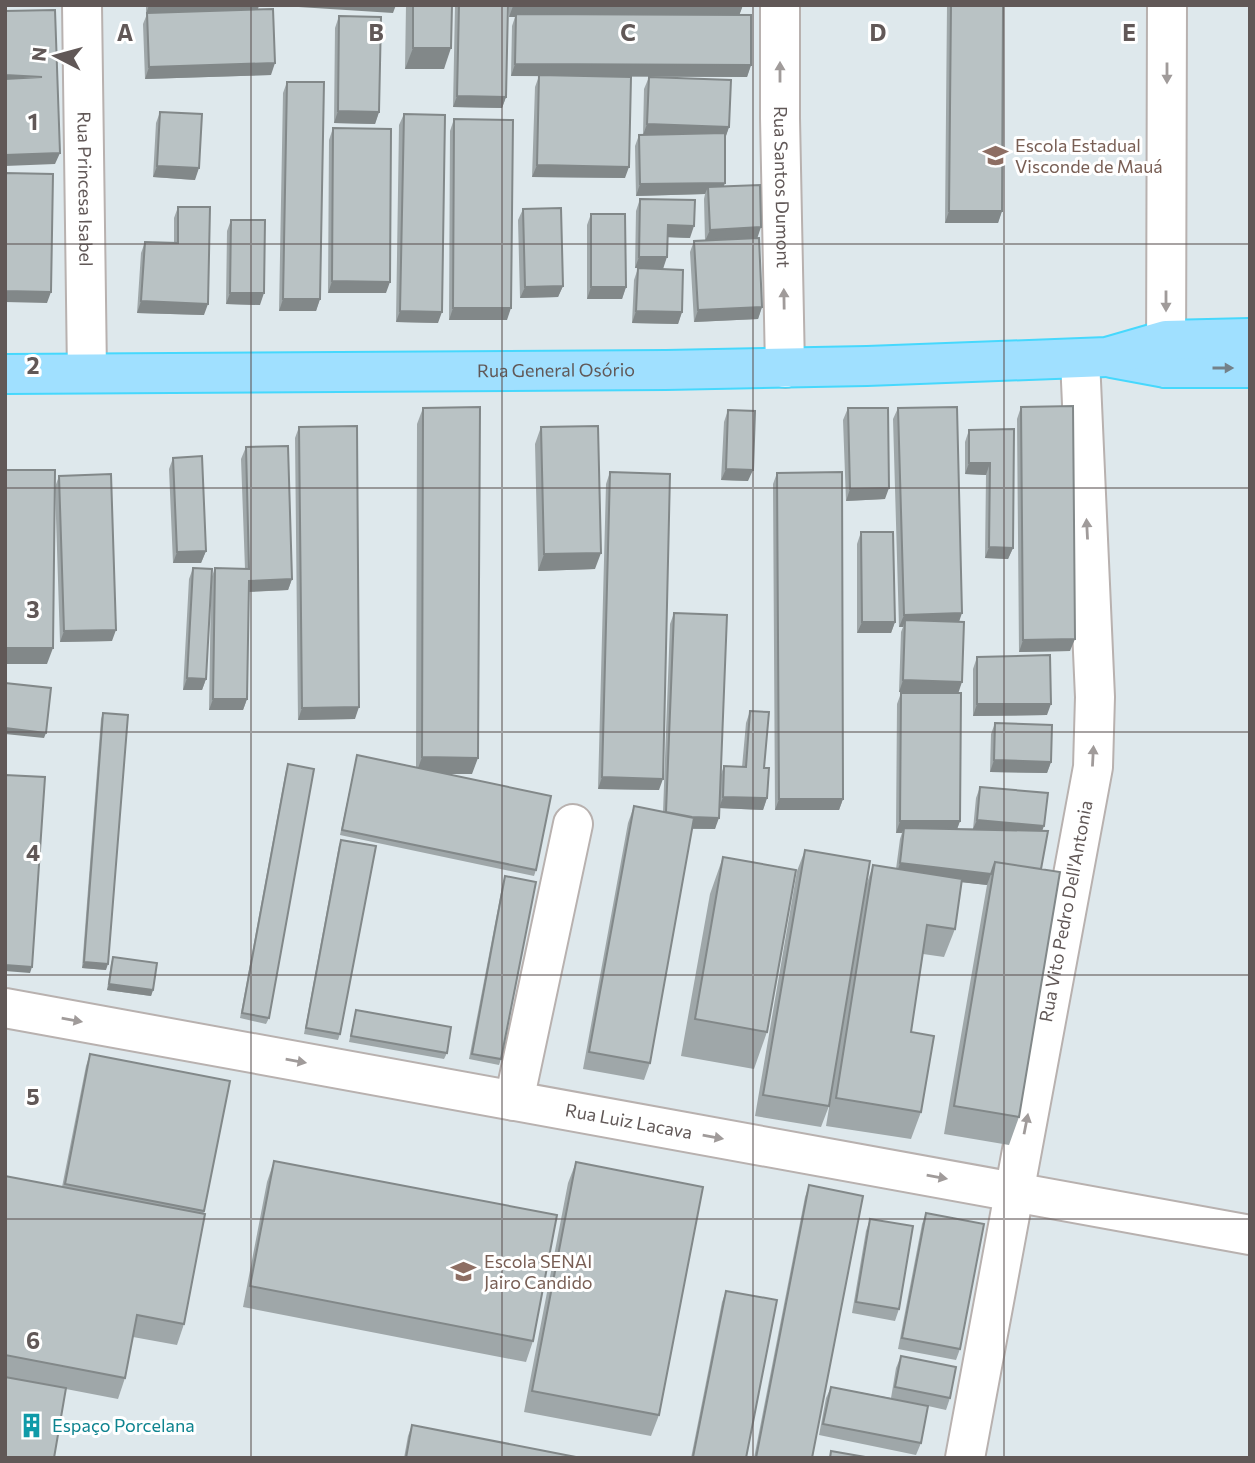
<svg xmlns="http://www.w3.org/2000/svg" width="1255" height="1463" font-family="Commissioner,sans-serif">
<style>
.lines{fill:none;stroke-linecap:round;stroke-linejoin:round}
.minor-casing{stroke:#b8b1af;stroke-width:42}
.major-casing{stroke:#46d8fd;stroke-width:42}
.minor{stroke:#fff;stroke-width:38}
.major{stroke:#a0e0ff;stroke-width:38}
.wall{fill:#9fa7a9}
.shaded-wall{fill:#828889}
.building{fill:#b9c2c4;stroke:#828889;stroke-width:2}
.oneway{fill:#a09b9a}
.oneway2{fill:#748189}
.grid{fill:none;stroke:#615857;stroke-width:2;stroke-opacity:0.55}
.labels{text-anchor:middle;stroke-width:6;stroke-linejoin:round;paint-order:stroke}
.education-label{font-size:18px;fill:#785e54;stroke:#fff;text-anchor:start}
.street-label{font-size:18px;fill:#615857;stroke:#fff}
.culture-label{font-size:18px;fill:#0d838f;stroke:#fff;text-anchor:start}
.grid-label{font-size:23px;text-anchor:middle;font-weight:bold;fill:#615857;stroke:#fff;stroke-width:6;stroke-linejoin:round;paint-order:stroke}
</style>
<rect width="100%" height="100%" fill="#dee8ec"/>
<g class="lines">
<defs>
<g id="minor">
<path id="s1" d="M82,5L87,373"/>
<path id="s2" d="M780,5V118L785,368"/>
<path d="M1166,368L1167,5"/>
<path id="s3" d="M5,1008L1250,1235"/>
<path d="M514,1101L573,824"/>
<path id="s4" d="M965,1458L1093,767L1095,697L1080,359"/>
</g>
<g id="major">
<path d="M1112,358L1166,368H1250"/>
<path id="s5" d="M5,374L666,370L867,366L1107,357L1166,340L1250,338"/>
</g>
</defs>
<use href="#minor" class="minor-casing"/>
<use href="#major" class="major-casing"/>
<use href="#minor" class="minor"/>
<use href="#major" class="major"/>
</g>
<path class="wall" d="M146,5H259L258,9L271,75L145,79L143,24L147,14H146Z
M406,5H452L444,69H405Z
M455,5H508L506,97L502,108L453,107Z
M509,5H743L739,15L751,65L747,77L573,76L625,178L532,177L535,87L539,76H511L512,26L515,17H509Z
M947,5H1003L1002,211L998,223H945Z
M339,16L379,112L375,124L334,123L335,28Z
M649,77L729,127L725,138L724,186L757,238L762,307L758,319L694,322L690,252L694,241L705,240L704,199L705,194L636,196L635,146L639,135H643L644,89Z
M287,82L320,299L316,311H279L283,93Z
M160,112L195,180L153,177L156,123Z
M404,114L438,323L396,322L399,125Z
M454,119L507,320H449L450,131Z
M333,128L386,293H328L329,140Z
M640,199L690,238L667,237L663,269L682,312L678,324L632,323L634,280L638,268H635L636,211Z
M178,207L204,315L137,313L141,253L145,242L174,243V218Z
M523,209L563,286L558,297L520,298L518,220Z
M591,214L626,287L622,299H587V225Z
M231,220L260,305L226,304L227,231Z
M1021,407L1070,651L1019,652L1017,419Z
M423,408L472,774H447L536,870L534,876L340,835L357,755L416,767L417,424Z
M848,408L885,499L846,501L843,420Z
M898,408L959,622L958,693L960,821L957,829H973L976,798L980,787L1043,831L1041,869L1019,1117L1009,1145L944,1134L987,885L962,882L955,929L944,957L923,954L911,1032L921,1112L911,1139L826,1126L837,1060L829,1106L821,1127L755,1116L797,871L805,850L866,886L873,865L896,869L900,839L902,833H896L897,704L901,693H924L899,692L901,632L903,627H899L893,419Z
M728,410L748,481L721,480L724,422Z
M299,427L355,719L298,720L295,438Z
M541,427L595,569L538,571L535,444Z
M1014,429L1013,548L1008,559L985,558L986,475L965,474V442L969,430Z
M246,447L292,579L288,590L249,592L247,699L243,710H209L211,587L206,679L202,690H183L189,579L193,568L211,579L215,568L245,569L241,459Z
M173,458L206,551L201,563H173L169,469Z
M610,472L659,790L598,789L606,484Z
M777,473L843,799L839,810H775L773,484Z
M59,476L112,641L60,642L55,487Z
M861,532L895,622L891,633H857V544Z
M674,613L720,777L724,766L742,767L746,723L750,711L764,768L767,798L763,810L719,808L715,829H692L650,1063L644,1080L583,1069L628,823L634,806L663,812L670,624Z
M977,657L1047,715L973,716V669Z
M103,713L106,970L82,968L101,719Z
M995,723L1051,762L1047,773L990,772L991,734Z
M288,764L269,1018L266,1024L240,1018L286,770Z
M341,840L340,1034L338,1040L304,1034L339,845Z
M723,857L767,1032L754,1069L681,1056L710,894Z
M505,876L501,1059L499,1065L469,1059L503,882Z
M113,957L153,990L151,996L107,990L111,963Z
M356,1010L447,1053L444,1059L349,1042Z
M90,1054L204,1211L184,1324L177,1345L133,1337L125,1378L118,1399L66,1389L5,1458V1176L62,1187L86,1066Z
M274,1161L533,1341L526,1362L243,1307L267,1182Z
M576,1162L659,1415L651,1436L524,1412L568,1183Z
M809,1185L812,1458H754L805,1197Z
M926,1213L960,1349L956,1360L898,1349L922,1224Z
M870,1219L899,1309L895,1321L852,1313L866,1231Z
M726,1291L746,1458H691L722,1302Z
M901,1356L950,1398L946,1410L928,1406L921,1443L916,1455L819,1435L826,1398L831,1387L891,1398L896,1368Z
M412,1425L581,1458H404L408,1436Z"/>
<path class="shaded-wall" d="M149,5H259L256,15L146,14Z
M283,5H396L393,13L283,6Z
M743,5L739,16L516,14L515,17H509L513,6Z
M413,48H451L444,69H405Z
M275,63L271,75L145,79L149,67Z
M515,64L751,65L747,77L511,76Z
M5,75L42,77L5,87Z
M457,96L506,97L502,108L453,107Z
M338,111L379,112L375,124L334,123Z
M647,124L729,127L725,139L643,135Z
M60,153L55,164L5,166V155Z
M537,165L629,167L625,178L532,177Z
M157,166L199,168L195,180L153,177Z
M725,183L721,194L708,187L705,194L636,196L640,184Z
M949,211H1002L998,223H945Z
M668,225L694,226L690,238L663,237Z
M761,227L757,239L705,241L710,230Z
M639,257H667L663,269L635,268Z
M332,281L390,282L386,293H328Z
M563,286L558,297L520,298L525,287Z
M591,287H626L622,299H587Z
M5,291L51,292L47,303L5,302Z
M230,293H264L260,305L226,304Z
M283,299H320L316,311H279Z
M141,301L208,304L204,315L137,313Z
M762,307L758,319L694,322L698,310Z
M453,308H511L507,320H449Z
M400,311L442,312L438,323L396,322Z
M636,311L682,312L678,324L632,323Z
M969,463H990L986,475L965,474Z
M726,469L753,470L748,481L721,480Z
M889,488L885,499L846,501L850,489Z
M989,547L1013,548L1008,559L985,558Z
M206,551L201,563H173L177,552Z
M601,553L595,569L538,571L544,554Z
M292,579L288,590L245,592L249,581Z
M962,613L958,625L905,620L903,627H899L904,615Z
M862,622H895L891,633H857Z
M116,630L112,641L60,642L64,631Z
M1075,639L1070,651L1019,652L1023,640Z
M5,648H53L47,664H5Z
M187,678L206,679L202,690H183Z
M903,680L962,682L958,694L899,692Z
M213,699H247L243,710H209Z
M977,704H1051L1047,715L973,716Z
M359,707L355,719L298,720L302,708Z
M5,728L46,733L44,738L5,734Z
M422,757L478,758L472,774H416Z
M994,760L1051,762L1047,773L990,772Z
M602,777L663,779L659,790L598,789Z
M723,797L767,798L763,810L719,808Z
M779,799H843L839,810H775Z
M666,816L719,818L715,829L662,828Z
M977,820L1044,826L1040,837L972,831Z
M900,821H960L956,832L904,828L902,833H896Z
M900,863L991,874L987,885L896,875Z
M84,962L108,964L106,970L82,968Z
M5,965L32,967L30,973L5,971Z
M109,984L153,990L151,996L107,990Z"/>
<path class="building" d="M413,5H452L451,48H413Z
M459,5H508L506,97L457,96Z
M513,5H642L513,6Z
M951,5H1003L1002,211H949Z
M273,9L275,63L149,67L147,13Z
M55,10L60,153L5,155V79L42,77L5,75V11Z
M516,14L751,15V65L515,64Z
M339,16L381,17L379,112L338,111Z
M539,75L631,77L629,167L537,165Z
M649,77L731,80L729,127L647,124Z
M287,82H324L320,299H283Z
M160,112L202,114L199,168L157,166Z
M404,114L445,115L442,312L400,311Z
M454,119L513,120L511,308H453Z
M333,128L391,129L390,282L332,281Z
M725,133V183L640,184L639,135Z
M5,173L53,174L51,292L5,291Z
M760,185L761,227L710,230L708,187Z
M640,199L695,200L694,226L668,225L667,257H639Z
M178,207H210L208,304L141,301L145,242L178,243Z
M561,208L563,286L525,287L523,209Z
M591,214H625L626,287H591Z
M231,220H265L264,293H230Z
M759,238L762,307L698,310L694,241Z
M638,268L683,270L682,312L636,311Z
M1073,406L1075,639L1023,640L1021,407Z
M480,407L478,758L422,757L423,408Z
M957,407L962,613L904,615L898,408Z
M848,408H888L889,488L850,489Z
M728,410L755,411L753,470L726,469Z
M357,426L359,707L302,708L299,427Z
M598,426L601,553L544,554L541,427Z
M1014,429L1013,548L989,547L990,463H969V430Z
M288,446L292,579L249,581L247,699H213L215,568L249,569L246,447Z
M202,456L206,551L177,552L173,458Z
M5,470H55L53,648H5Z
M610,472L670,474L663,779L602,777Z
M842,472L843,799H779L777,473Z
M111,474L116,630L64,631L59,476Z
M861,532H893L895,622H862Z
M193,568L212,569L206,679L187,678Z
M674,613L727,615L719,818L692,817L666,812Z
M905,620L964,622L962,682L903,680Z
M1050,655L1051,704H977V657Z
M5,683L51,688L46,733L5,728Z
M901,693H961L960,821H900Z
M750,711L769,712L764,768H769L767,798L723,797L724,766L746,767Z
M103,713L128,715L108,964L84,962Z
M995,723L1052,725L1051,762L994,760Z
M357,755L551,796L536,870L342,830Z
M288,764L314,769L269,1018L242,1013Z
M5,775L45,777L32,967L5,965Z
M980,787L1048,793L1044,826L977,820Z
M634,806L694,818L650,1063L589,1052Z
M904,828L1048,831L1041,869L995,862L991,874L900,863Z
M341,840L376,846L340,1034L306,1028Z
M805,850L870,861L829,1106L763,1095Z
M723,857L796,870L767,1032L695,1019Z
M995,862L1060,872L1019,1117L954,1106Z
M873,865L962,879L955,929L927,925L911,1032L934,1036L921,1112L836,1098Z
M505,876L536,882L501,1059L472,1054Z
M113,957L157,963L153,990L109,984Z
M356,1010L451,1027L447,1053L351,1036Z
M90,1054L230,1081L204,1211L65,1184Z
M274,1161L557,1215L533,1341L250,1286Z
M576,1162L703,1187L659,1415L532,1391Z
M5,1176L205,1214L184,1324L137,1315L125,1378L5,1355Z
M809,1185L863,1196L812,1458H756Z
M926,1213L984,1224L960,1349L902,1338Z
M870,1219L913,1226L899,1309L856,1302Z
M726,1291L777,1300L746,1458H698L693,1457Z
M901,1356L956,1367L950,1398L895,1387Z
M5,1377L66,1388L54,1458H5Z
M831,1387L928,1406L921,1443L823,1424Z
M412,1425L581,1458H406Z
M831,1451L871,1458H830Z"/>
<defs><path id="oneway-solid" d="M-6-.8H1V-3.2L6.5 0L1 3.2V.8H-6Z" transform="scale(1.75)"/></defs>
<g class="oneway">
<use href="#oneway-solid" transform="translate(780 72) rotate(-90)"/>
<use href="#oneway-solid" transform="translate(1167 73) rotate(90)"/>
<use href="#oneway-solid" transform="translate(784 299) rotate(-91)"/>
<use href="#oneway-solid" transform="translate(1166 301) rotate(90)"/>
<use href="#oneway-solid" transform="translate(1087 529) rotate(-93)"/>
<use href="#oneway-solid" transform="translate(1093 756) rotate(-87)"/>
<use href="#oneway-solid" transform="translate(72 1020) rotate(10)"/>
<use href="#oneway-solid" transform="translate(296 1061) rotate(10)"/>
<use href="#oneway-solid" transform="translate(1026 1124) rotate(-79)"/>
<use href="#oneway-solid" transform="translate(713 1137) rotate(10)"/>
<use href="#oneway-solid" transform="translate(937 1177) rotate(10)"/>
</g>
<use class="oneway2" href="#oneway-solid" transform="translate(1223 368)"/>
<path class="grid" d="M251,5V1458M502,5V1458M753,5V1458M1004,5V1458M5,244H1250M5,488H1250M5,732H1250M5,975H1250M5,1219H1250"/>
<defs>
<symbol id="school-bare" viewBox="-9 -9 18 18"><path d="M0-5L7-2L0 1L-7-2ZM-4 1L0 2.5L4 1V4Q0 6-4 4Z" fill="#8d6e63" stroke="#fff" stroke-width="2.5" paint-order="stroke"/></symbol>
<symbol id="university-bare" viewBox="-9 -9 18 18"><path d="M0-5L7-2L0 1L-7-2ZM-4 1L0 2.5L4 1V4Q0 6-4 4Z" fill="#8d6e63" stroke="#fff" stroke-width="2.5" paint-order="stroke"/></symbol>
<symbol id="building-bare" viewBox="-9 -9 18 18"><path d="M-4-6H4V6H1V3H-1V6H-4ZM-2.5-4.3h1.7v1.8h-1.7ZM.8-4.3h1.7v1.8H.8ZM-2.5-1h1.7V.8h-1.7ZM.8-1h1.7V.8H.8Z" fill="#0f9aa8" stroke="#fff" stroke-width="2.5" paint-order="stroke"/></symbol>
</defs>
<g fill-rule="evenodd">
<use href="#school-bare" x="978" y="138" width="35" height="35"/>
<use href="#university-bare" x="446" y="1254" width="35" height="35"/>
<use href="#building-bare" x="14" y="1408" width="35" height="35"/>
</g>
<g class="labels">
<g class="education-label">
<text x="1015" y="152">Escola Estadual<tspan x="1015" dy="21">Visconde de Mauá</tspan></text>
<text x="484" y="1268">Escola SENAI<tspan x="484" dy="21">Jairo Candido</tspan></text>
</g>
<g class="street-label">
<text dy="6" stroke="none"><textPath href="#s2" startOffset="182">Rua Santos Dumont</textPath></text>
<text dy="6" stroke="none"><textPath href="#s1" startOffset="184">Rua Princesa Isabel</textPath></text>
<text dy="6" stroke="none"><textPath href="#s5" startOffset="551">Rua General Osório</textPath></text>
<text dy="6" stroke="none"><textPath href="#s4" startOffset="556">Rua Vito Pedro Dell'Antonia</textPath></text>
<text dy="6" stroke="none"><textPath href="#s3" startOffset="634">Rua Luiz Lacava</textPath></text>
</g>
<g class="culture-label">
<text x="52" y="1432">Espaço Porcelana</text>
</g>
</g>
<g class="grid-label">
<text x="125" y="41">A</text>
<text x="376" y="41">B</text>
<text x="628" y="41">C</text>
<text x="878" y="41">D</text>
<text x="1129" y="41">E</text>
<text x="33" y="130">1</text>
<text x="33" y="374">2</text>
<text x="33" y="618">3</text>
<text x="33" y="861">4</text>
<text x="33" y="1105">5</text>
<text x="33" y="1349">6</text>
</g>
<rect width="1255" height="1463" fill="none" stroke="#615857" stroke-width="14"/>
<g transform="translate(56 56) rotate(276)" stroke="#ffffff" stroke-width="5" paint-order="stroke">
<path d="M0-5L12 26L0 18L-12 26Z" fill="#615857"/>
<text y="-10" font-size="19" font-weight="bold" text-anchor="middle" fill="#615857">N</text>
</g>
</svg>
